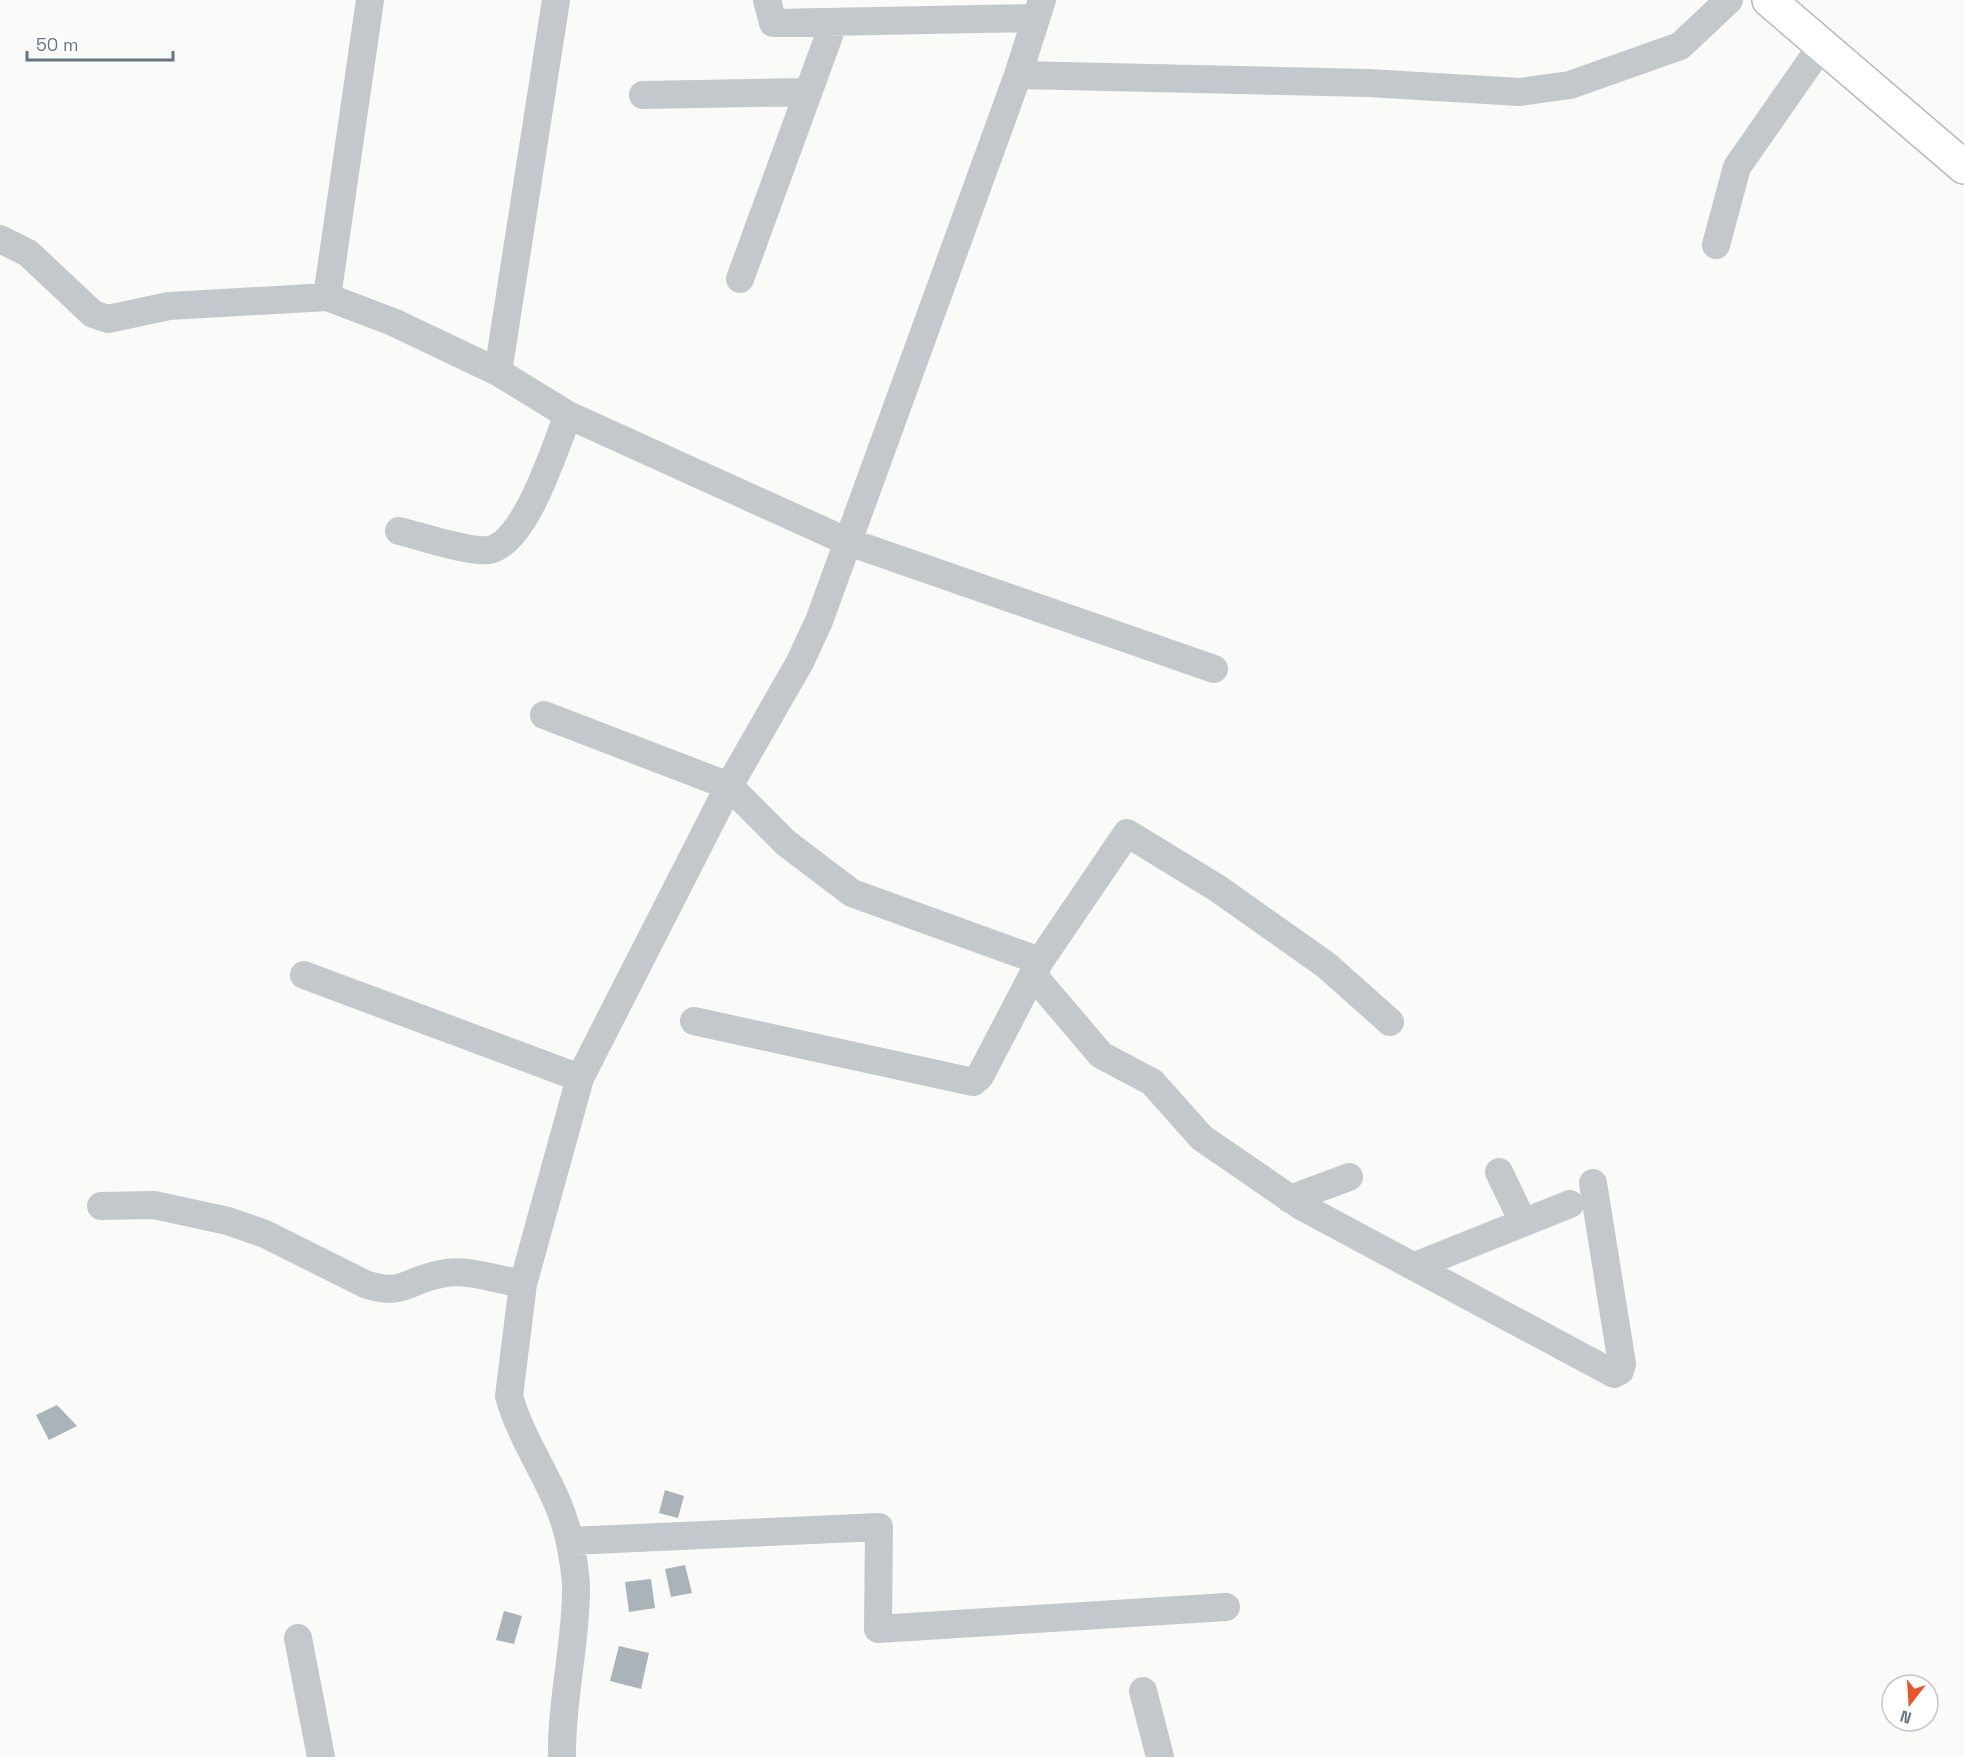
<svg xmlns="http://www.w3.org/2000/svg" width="1964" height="1757" font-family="'Space Grotesk',sans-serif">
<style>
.building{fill:#aab3b9}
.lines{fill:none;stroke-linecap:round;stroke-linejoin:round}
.major-casing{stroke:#b5babe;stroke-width:36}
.minor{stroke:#c3c8cc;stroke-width:28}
.major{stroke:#fff;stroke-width:33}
</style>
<rect width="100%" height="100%" fill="#fafaf8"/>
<path class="building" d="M57,1405L77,1426L49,1440L36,1415Z
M665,1490L684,1496L678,1518L659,1513Z
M685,1565L692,1593L671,1597L665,1569Z
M651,1579L655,1608L629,1612L625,1582Z
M504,1611L522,1616L514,1644L496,1640Z
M619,1646L649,1653L641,1689L610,1681Z"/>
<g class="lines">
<defs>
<path id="major" d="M1769,0L1964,167"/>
</defs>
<use href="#major" class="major-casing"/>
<path class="minor" d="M767,0L773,23L1036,18
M1018,75L1368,83L1520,92L1570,85L1680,46L1729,0
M643,95L808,92
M0,239L28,253L93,314L108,319L169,306L327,297L393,322L498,372L568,415L846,541L1214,669
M1716,245L1737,167L1822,45
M740,279L834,22
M327,297L370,0
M498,372L556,0
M399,531C420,536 470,553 489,550C526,543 555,447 568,415
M544,715L729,786L786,843L852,893L1040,961
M304,975L580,1078
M1033,975L1101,1055L1152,1082L1202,1138L1301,1206L1614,1374L1620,1371L1622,1364L1593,1183
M694,1021L973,1082L980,1076L1040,961L1127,833L1217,888L1326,965L1390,1022
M1499,1172L1523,1222
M1290,1199L1349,1177
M101,1206L154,1205L228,1221L265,1234L365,1284C403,1297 407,1280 441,1274C467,1268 498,1280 523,1284
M1415,1266L1570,1204
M570,1541L879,1527L878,1629L1226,1607
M298,1638L321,1757
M1143,1691L1160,1757
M562,1757C561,1701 576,1645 576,1589C576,1574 573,1558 570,1543C560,1490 523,1447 509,1396L523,1284L580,1078L729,786L800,662L819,621L1018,75L1042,0"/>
<use href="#major" class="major"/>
</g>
<g transform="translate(1910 1703) rotate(197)"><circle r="28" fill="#ffffff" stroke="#c1c8cd" stroke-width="1.5"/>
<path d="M0-4.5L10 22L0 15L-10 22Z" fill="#e4572e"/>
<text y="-9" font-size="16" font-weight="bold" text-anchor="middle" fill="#657683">N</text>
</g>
<path d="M27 51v9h146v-9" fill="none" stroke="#657683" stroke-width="3"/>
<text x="36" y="51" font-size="18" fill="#657683" stroke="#ffffff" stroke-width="4.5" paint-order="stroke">50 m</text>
</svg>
